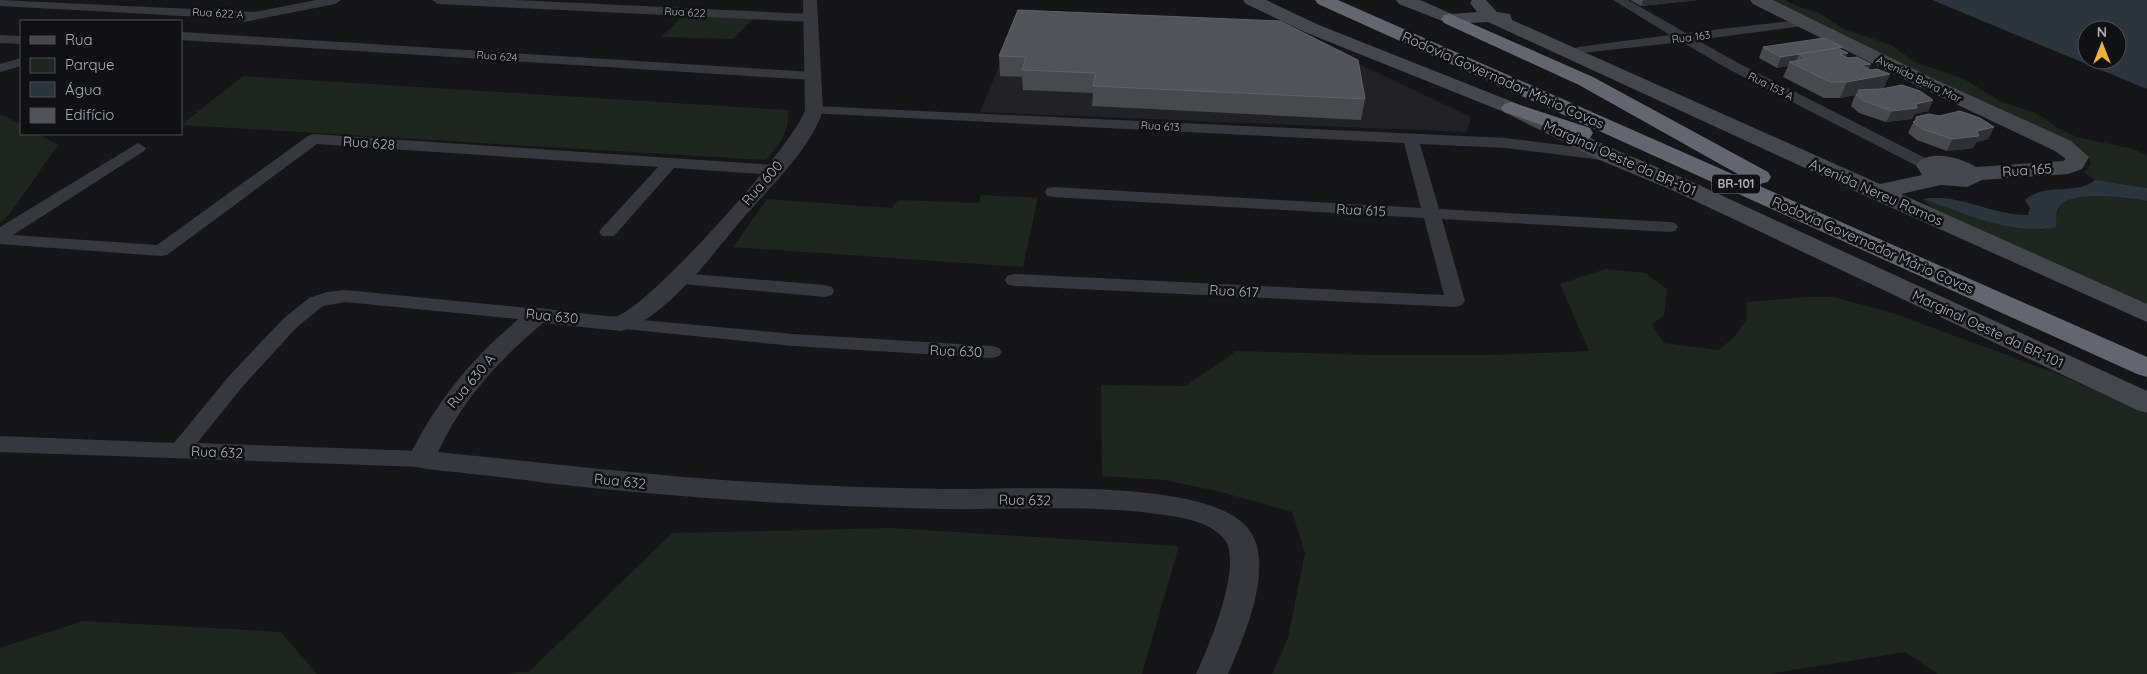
<svg xmlns="http://www.w3.org/2000/svg" width="2147" height="674" font-family="Quicksand,sans-serif">
<style>
.built{fill:#222225}
.green{fill:#1e261f}
.water{fill:#2c353c;fill-rule:evenodd}
.lines{fill:none;stroke-linecap:round;stroke-linejoin:round}
.minor{fill:#37383d;fill-rule:evenodd}
.tertiary{fill:#37383d;fill-rule:evenodd}
.secondary{fill:#45474d;fill-rule:evenodd}
.motorway{fill:#63666e;fill-rule:evenodd}
.wall{fill:#47494d}
.shaded-wall{fill:#2f3033}
.building{fill:#525359;stroke:#5f6168}
.labels{text-anchor:middle;stroke-width:5;stroke-linejoin:round;paint-order:stroke}
.far-street-label{font-size:11px;fill:#a8adb8;stroke:#111113}
.shield{fill:#111113;stroke:#7b7e86;stroke-width:1}
.shield-label{font-size:12px;font-weight:bold;fill:#a8adb8}
.street-label{font-size:14px;fill:#a8adb8;stroke:#111113}
</style>
<rect width="100%" height="100%" fill="#161618"/>
<path class="built" d="M1016,26L1306,39L1471,117L1467,132L980,112Z"/>
<path class="green" d="M1768,0H1785L1799,7L1817,12L1844,29L1891,45L1915,62L1964,79L2000,101L2033,112L2046,119L2054,126L2077,137L2133,149L2147,155V188L2095,180L2084,172L2088,169L2091,163L2085,153Z
M684,15L754,18L733,39L661,37Z
M243,76L788,110C789,134 781,142 766,160L181,125Z
M0,116H5L21,125V134H38L58,145L9,215L0,222Z
M981,195L1038,198L1023,267L733,247L767,199L892,208L898,200L979,203Z
M2112,196L2147,201V305L1932,208L1923,199L2002,224L2042,230L2057,220C2056,193 2093,196 2112,196Z
M1605,269L1646,273L1667,290L1664,315L1652,325L1664,343L1719,350L1734,337L1747,319L1746,302L1806,297H1834L1896,314L2063,376L2147,414V674H1938L1905,652L1768,674H1272L1288,638L1305,553L1292,512L1221,492L1164,480L1102,476L1101,385L1186,386L1236,351L1376,355H1491L1589,351L1560,284Z
M892,528L1179,546L1142,674H506L530,671L672,533Z
M83,621L281,632L317,674H0V648Z"/>
<path class="water" d="M1932,0H2147V89ZM2087,30H2117V60H2087Z
M2095,180L2147,188V201C2129,198 2064,187 2057,212C2056,216 2057,222 2056,227C2012,236 1964,213 1923,199C1956,192 1994,216 2028,215L2030,208L2025,200C2045,182 2075,196 2095,180Z"/>
<g class="lines">
<path class="minor" d="M0,0L255,12L316,0H341L335,4L244,22L238,19L0,6Z
M432,0H516L811,14L817,18L811,22L438,4Z
M1613,0H1628L1686,33L1808,19L1809,22L1803,26L1697,40L1740,64L1933,162L1935,165L1927,170L1921,168L1730,70L1682,42L1573,54L1571,51L1578,47L1670,35Z
M181,32L813,72L820,76L813,80L181,40Z
M0,35L21,36V44L0,43Z
M21,58V66L0,72V64Z
M814,106L1506,138L1610,151L1616,153L1618,156L1616,159L1610,161L1506,148L1420,144L1439,209L1669,222L1675,223L1678,227L1675,231L1669,232L1442,219L1465,301L1462,305L1455,307L1014,286L1007,284L1005,280L1007,276L1014,274L1444,295L1424,218L1053,197L1047,196L1045,192L1047,188L1053,187L1421,208L1404,143L809,113L807,110L809,107Z
M314,134L774,165L782,170L774,175L674,168L614,236H602L599,232L602,228L658,167L317,144L167,255L161,256L0,244V227L138,143L146,148L144,151L13,235L157,245L308,136Z
M679,273L825,285L832,287L834,291L832,295L825,297L672,283L670,279L672,275Z
M345,290L538,309L545,311L548,315L545,319L538,321L345,302L323,306L297,327L243,386L197,443L421,451L429,454L432,459L429,464L421,467L0,452V436L174,443L229,376L283,319L309,298L327,292Z
M621,318L793,334L992,346L999,348L1002,352L999,356L992,358L793,346L614,328L611,324L614,320Z"/>
<path class="tertiary" d="M803,0H817L823,110C811,150 765,192 739,223C721,244 705,266 686,285C669,302 645,325 621,331L543,323C500,359 462,400 438,452C537,462 635,474 735,481C805,485 875,488 945,489C1015,490 1190,478 1242,522C1281,555 1244,637 1228,674H1196C1208,648 1243,566 1225,540C1209,519 1173,516 1149,513C1081,505 1010,510 941,509C809,506 677,498 546,483C518,479 491,476 464,473C447,471 428,470 411,466L408,459C432,410 463,368 504,332C514,323 525,311 538,308C550,309 610,318 617,316C651,305 795,144 805,110Z"/>
<path class="secondary" d="M1243,0H1266L1319,25L1518,104L1618,151L1688,180L2147,391V413L2137,410L1672,190L1602,161L1504,112L1307,33L1246,4Z
M1396,0H1420L1452,14L1477,12L1470,3L1472,0H1486L1497,12L1510,14L1512,20L1880,184L1922,175L1916,165C1928,148 1962,158 1976,167L2063,161L2066,159L2055,151L1920,87L1753,4L1750,0H1773L1934,79L2071,141L2089,157L2082,169L2068,174L1982,180L1967,187L1941,185L1901,194L2147,304V322L1868,197L1488,22L1450,24L1399,4Z"/>
<path class="motorway" d="M1315,0H1338L2147,357V377L2137,374L1318,4Z
M1450,14L1593,77L1768,172L1771,177L1768,182L1760,184L1752,182L1579,85L1444,23L1441,19L1444,15Z
M1511,102L1590,128L1593,133L1590,138L1582,139L1504,112L1501,108L1504,104Z"/>
</g>
<path class="wall" d="M1630,0H1698L1641,6Z
M1018,10L1365,99L1361,120L1092,106L1093,93L1023,90L1022,77L1000,76L999,56Z
M1763,47L1842,50L1846,57L1871,64L1868,69L1890,74L1883,89L1933,100L1928,111L1914,114L1912,119L1886,122L1859,113L1851,106L1855,95L1840,98H1824L1783,77L1788,66L1777,68L1759,58Z
M1916,117L1994,127L1988,139L1976,142L1973,148L1947,151L1917,140L1908,133Z"/>
<path class="shaded-wall" d="M1643,0H1698L1641,6Z
M1843,47L1840,54L1848,53L1841,68L1807,59L1799,54L1795,64L1789,62L1788,66L1777,68L1781,57Z
M1871,64L1864,79L1890,74L1883,90L1860,93L1858,90L1856,95L1840,98L1847,82L1861,65Z
M1933,100L1928,111L1914,114L1912,119L1886,122L1892,111Z
M1994,127L1988,139L1976,142L1973,148L1947,151L1952,139L1977,131Z"/>
<path class="building" d="M1018,10L1280,21L1358,60L1365,99L1093,86L1096,73L1022,70L1026,57L999,56Z
M1824,38L1843,47L1781,57L1763,47Z
M1837,48L1848,53L1840,54L1848,58L1857,57L1871,64L1861,65L1871,70L1877,69L1890,74L1847,82H1830L1789,62L1807,59L1799,54Z
M1902,85L1920,91L1933,100L1916,104L1917,108L1892,111L1864,101L1856,95L1860,93L1858,90L1881,89Z
M1960,111L1980,118L1994,127L1977,131L1979,136L1952,139L1922,129L1913,122L1917,120L1916,117L1929,114L1939,116Z"/>
<g class="labels">
<g class="far-street-label">
<text transform="translate(685 12) rotate(3)" y="4">Rua 622</text>
<text transform="translate(218 13) rotate(3)" y="4">Rua 622 A</text>
<text transform="translate(1691 37) rotate(-7)" y="4">Rua 163</text>
<text transform="translate(497 56) rotate(4)" y="4">Rua 624</text>
<text transform="translate(1919 79) rotate(26)" y="4">Avenida Beira Mar</text>
<text transform="translate(1771 86) rotate(27)" y="4">Rua 153 A</text>
<text transform="translate(1160 126) rotate(3)" y="4">Rua 613</text>
</g>
<rect class="shield" x="1712" y="174.5" width="48" height="19" rx="4"/>
<g class="shield-label">
<text x="1736" y="188">BR-101</text>
</g>
<g class="street-label">
<text transform="translate(1503 80) rotate(24)" y="5">Rodovia Governador Mário Covas</text>
<text transform="translate(369 143) rotate(4)" y="5">Rua 628</text>
<text transform="translate(1620 158) rotate(24)" y="5">Marginal Oeste da BR-101</text>
<text transform="translate(2027 170) rotate(-4)" y="5">Rua 165</text>
<text transform="translate(762 183) rotate(-49)" y="5">Rua 600</text>
<text transform="translate(1876 192) rotate(24)" y="5">Avenida Nereu Ramos</text>
<text transform="translate(1361 210) rotate(3)" y="5">Rua 615</text>
<text transform="translate(1873 245) rotate(24)" y="5">Rodovia Governador Mário Covas</text>
<text transform="translate(1234 291) rotate(3)" y="5">Rua 617</text>
<text transform="translate(552 316) rotate(6)" y="5">Rua 630</text>
<text transform="translate(1988 329) rotate(25)" y="5">Marginal Oeste da BR-101</text>
<text transform="translate(956 351) rotate(2)" y="5">Rua 630</text>
<text transform="translate(471 381) rotate(-50)" y="5">Rua 630 A</text>
<text transform="translate(217 452) rotate(2)" y="5">Rua 632</text>
<text transform="translate(620 481) rotate(6)" y="5">Rua 632</text>
<text transform="translate(1025 500) rotate(1)" y="5">Rua 632</text>
</g>
</g>
<rect x="20" y="20" width="162" height="115" fill="#111113" stroke="#4d4f55"/>
<rect x="30" y="36" width="25" height="8" fill="#45474d" stroke="#4d4f55"/>
<text x="65" y="45" font-size="15" fill="#a8adb8">Rua</text>
<rect x="30" y="58" width="25" height="15" fill="#1e261f" stroke="#4d4f55"/>
<text x="65" y="70" font-size="15" fill="#a8adb8">Parque</text>
<rect x="30" y="82" width="25" height="15" fill="#2c353c" stroke="#4d4f55"/>
<text x="65" y="95" font-size="15" fill="#a8adb8">Água</text>
<rect x="30" y="108" width="25" height="15" fill="#525359" stroke="#4d4f55"/>
<text x="65" y="120" font-size="15" fill="#a8adb8">Edifício</text>
<g transform="translate(2102 45)"><circle r="24" fill="#111113" stroke="#4d4f55"/>
<path d="M0-4L9 19L0 12L-9 19Z" fill="#f2b134"/>
<text y="-8" font-size="14" font-weight="bold" text-anchor="middle" fill="#a8adb8">N</text>
</g>
</svg>
